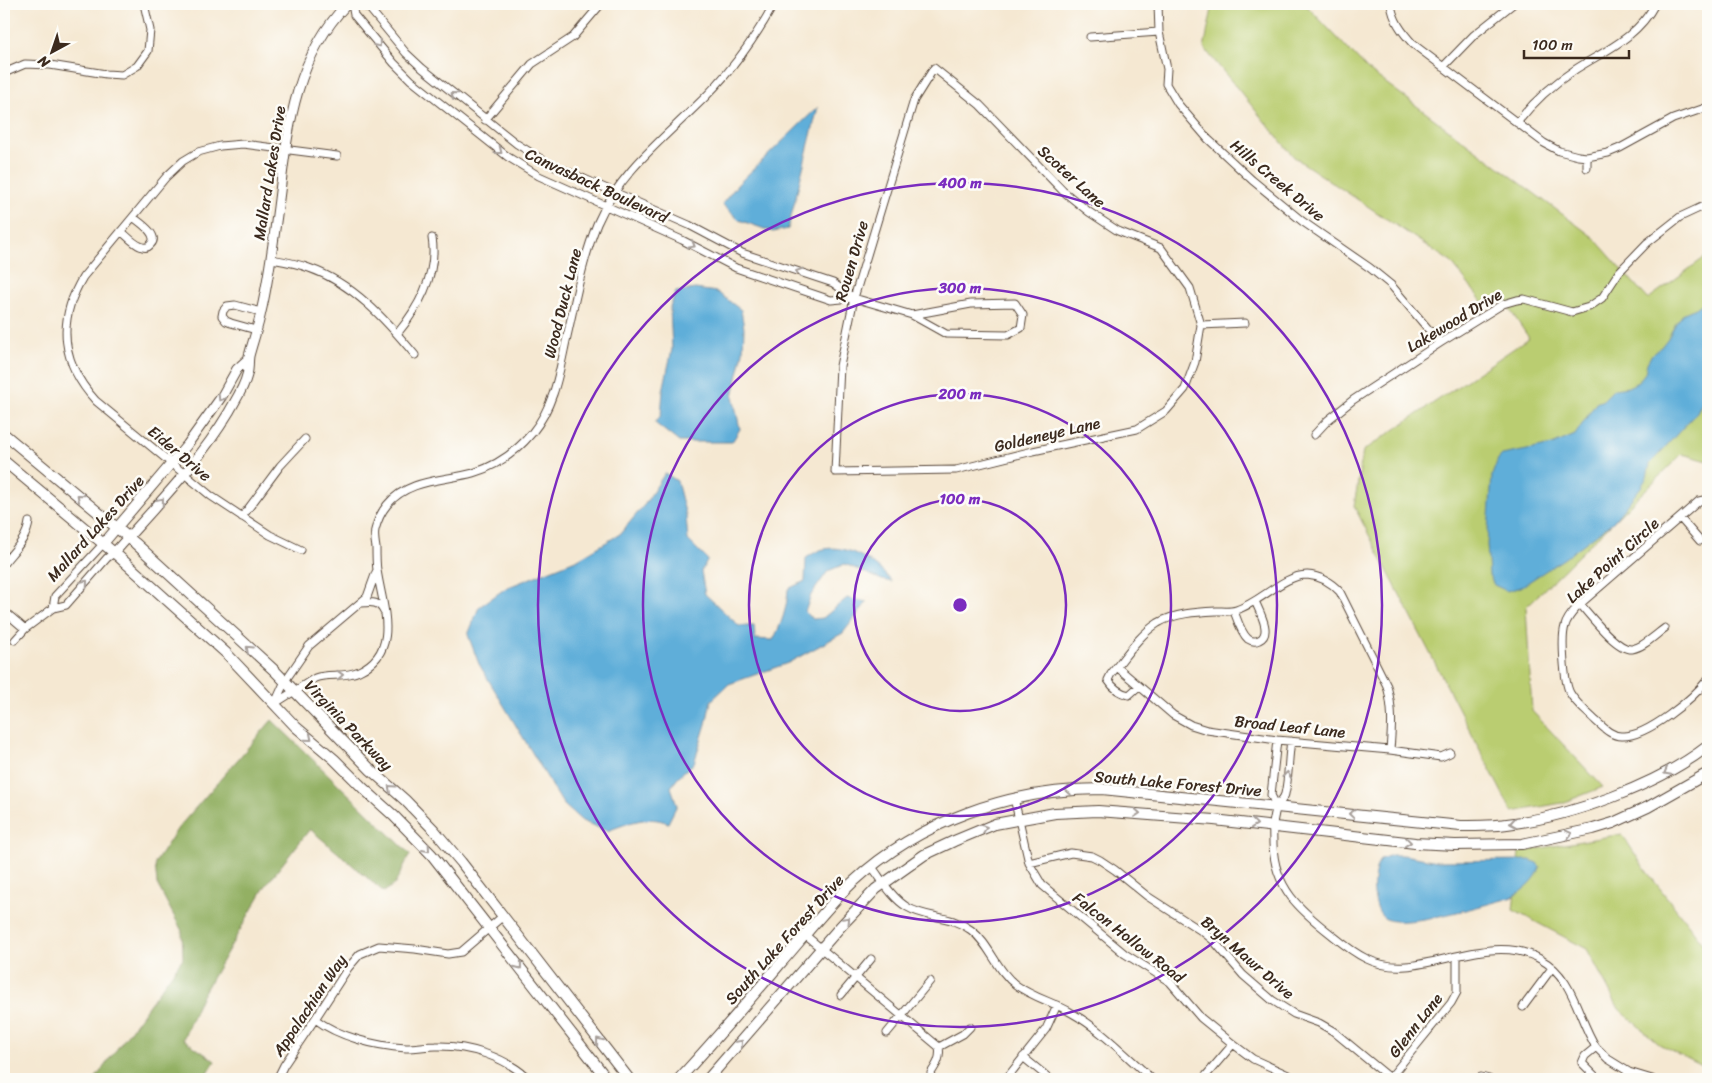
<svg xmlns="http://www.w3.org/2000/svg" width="1712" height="1083" font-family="Sriracha,sans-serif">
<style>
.green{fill:#bacd71;stroke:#7a7c48}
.forest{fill:#93b063;stroke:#676d40}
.water{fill:#5faed9;stroke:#4d6c7c}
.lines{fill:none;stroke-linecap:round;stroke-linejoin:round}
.minor-casing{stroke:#574639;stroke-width:9}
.tertiary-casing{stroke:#574639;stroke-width:11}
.secondary-casing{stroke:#574639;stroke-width:12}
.minor{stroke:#fff;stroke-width:7}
.tertiary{stroke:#fff;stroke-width:9}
.secondary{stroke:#fff;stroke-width:10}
.oneway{stroke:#a79f9a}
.ring{fill:none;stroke:#7b2cbf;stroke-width:2.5}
.labels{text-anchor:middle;stroke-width:5;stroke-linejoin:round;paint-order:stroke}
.street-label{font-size:16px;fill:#3b2a1e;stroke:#fdfcf7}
.centre{fill:#7b2cbf;stroke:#fdfcf7;stroke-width:2.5}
.ring-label{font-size:15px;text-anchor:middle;font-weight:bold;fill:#7b2cbf;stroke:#fdfcf7;stroke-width:5;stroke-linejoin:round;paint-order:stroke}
</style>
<rect width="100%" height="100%" fill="#fdfcf7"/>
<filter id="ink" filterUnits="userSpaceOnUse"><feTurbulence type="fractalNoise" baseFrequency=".02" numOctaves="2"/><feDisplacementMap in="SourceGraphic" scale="10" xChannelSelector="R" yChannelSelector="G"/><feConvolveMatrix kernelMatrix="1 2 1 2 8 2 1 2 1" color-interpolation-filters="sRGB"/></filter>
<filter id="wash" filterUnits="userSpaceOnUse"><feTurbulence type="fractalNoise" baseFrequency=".0096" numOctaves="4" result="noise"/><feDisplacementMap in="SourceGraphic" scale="20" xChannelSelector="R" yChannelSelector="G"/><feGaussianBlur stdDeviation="1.12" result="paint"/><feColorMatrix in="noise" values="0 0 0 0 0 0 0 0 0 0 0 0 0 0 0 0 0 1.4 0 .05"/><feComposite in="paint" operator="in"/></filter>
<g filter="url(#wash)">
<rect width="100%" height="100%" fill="#f5e8d2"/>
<path class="green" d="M1213,4H1305L1367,69L1593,237L1648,299L1708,255V461L1682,454L1526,607L1532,711L1603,787L1562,803L1512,812L1354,506L1363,451L1529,338L1500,295L1484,304L1451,262L1294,157L1204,48Z
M1622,834L1644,868L1708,950V1069L1659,1044L1619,1009L1587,949L1513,910L1519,852Z"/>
<path class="forest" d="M272,720L410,854L395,884L384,892L310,829L266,885L200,999L183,1039L215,1061L204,1079H95L183,958L182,931L157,884L155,863L178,828Z"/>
<path class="water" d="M818,107L788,229L773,232L739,220L722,204L738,184Z
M695,289L717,292L741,310L744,328L743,352L733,396L740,429L732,442H679L655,423L661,415L663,391L672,349L670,307L676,292Z
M1708,299V391L1697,412L1650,464L1647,477L1641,487L1613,522L1565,558L1521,587L1507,591L1494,585L1489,575L1487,544L1492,475L1498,459L1502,455L1552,445L1575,435L1596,403L1603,400L1614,389L1628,387L1638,382L1645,373L1647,363L1652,354L1661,347L1668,338L1676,323L1684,313L1696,308Z
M665,473L677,481L686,516L688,540L708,560L701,571L705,594L739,626H754L755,639L773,640C782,623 787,608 788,589L805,581L806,558C811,555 818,550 824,549C849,544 877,563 892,582L882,580L845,564L828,571L811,595L805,612L813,619L823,618L847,598L867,602L843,633L788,663L729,684L711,701L706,724L694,763L681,774L671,787L677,805L668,823C647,814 627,824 607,831L582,821L563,804L479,664L468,635L479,607L506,588L578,559L620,534L645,504Z
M1392,855H1403L1438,861L1530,860L1537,863L1540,867C1537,880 1522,892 1510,898C1487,904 1405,929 1386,919C1379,916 1377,908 1375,900C1372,888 1374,870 1380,859Z"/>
</g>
<g filter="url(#ink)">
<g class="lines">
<defs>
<path id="minor" d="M352,4L354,15L394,63L411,80L508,157L539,176L682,240L736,268L831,300L853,298
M359,4L369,8L406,53L422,68L517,144L546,162L689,225L742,253L833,283L854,298L912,315L971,304L1015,303L1023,315L1021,328L1008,335L946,334L912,315
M1158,4L1159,32L1167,69L1166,84L1178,104L1208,139L1252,180L1302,221L1370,268L1391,285L1440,343
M1391,4C1393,20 1402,32 1413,44L1544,143L1559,151L1578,156L1587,157L1608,153L1620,148L1673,119L1708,107
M1090,37L1159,32
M1443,67L1474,35L1513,4
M934,68L980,105L1063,191L1089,212L1118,231L1161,248L1190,288L1201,325L1195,362L1185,389L1166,411L1137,429L1033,451L956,470L835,472L840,366L854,298L914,100Z
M4,73L25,64L50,65L106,74L122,75L137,66L148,51L150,30L144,4
M485,120L532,64L573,37L601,4
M1517,123C1533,102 1553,84 1576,69C1606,50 1638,37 1655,4
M1587,157V168
M121,231C127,236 133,243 140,246C144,248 148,248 151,244C160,235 139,222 133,217
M271,259C283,261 296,263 309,268C353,283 386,320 415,355
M1201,325L1245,323
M256,330L231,323L226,321L222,316L223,311L227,306L235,305L261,312
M397,334C419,307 438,274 432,238
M1314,435L1328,420L1353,400L1440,343L1503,304L1517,300L1524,299L1572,312L1589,307L1602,298L1619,272L1647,243L1680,217L1708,204
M1708,499L1699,501L1580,604C1575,610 1567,617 1565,626C1561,638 1564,682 1570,693C1576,704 1587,712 1596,721C1603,727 1611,736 1621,736C1646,738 1694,698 1708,679
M242,517L280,466L305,439
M1681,519L1700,541
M301,550L270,535L211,496L96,401C62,364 56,322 83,277L166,177L183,161L198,152L220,146L243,144L337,156
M4,563C14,550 27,539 29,522
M361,603C372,602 379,601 384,612
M1580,604C1590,615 1617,651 1632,649C1644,647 1655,635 1665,628
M53,608L55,596L103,544
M4,611L25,629
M1234,611C1237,619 1241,633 1248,639C1251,641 1255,642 1259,640C1273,634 1259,611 1255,601
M15,640L25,629L53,608L66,605L107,558L114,553
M1117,667L1173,715L1191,725L1207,730L1277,740L1390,750L1441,757L1450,753
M1139,686L1129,695C1120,693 1113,688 1108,680L1111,674C1125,657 1139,635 1158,623C1175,613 1197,612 1217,611C1223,611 1230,612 1236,610C1260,603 1283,575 1307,575C1321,576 1331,582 1340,592L1387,686C1393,708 1392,727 1390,750
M275,703L285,681L309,646L367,597L376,572
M274,704L315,678C329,673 345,678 359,671C402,651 382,605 377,570C376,563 376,555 376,548C375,542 374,535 375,530C377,522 382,511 387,505C408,479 444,481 473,473C496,466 517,451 532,433C554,406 559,374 566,341C575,302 582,261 597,224C618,175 658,143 695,107C727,77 753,42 774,4
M1291,741C1288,759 1289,777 1285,794C1284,799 1279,802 1277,807C1275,810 1275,814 1274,818C1272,827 1273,835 1273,844C1274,888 1300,910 1332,935C1355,954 1376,969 1406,966C1449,962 1499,936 1540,959C1574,977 1577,1017 1596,1047L1585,1056L1582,1063L1598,1079
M1014,798L1029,863L1042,885L1125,954L1170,982L1201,1018L1233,1044L1253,1059L1297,1079
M1277,807L1271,795L1277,740
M1029,863L1071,853L1092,856L1100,860L1115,870L1147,896L1203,932L1213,940L1243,975L1272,1000L1294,1014L1319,1023L1333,1031L1390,1078
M872,867C882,880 892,898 907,907C927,919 949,914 971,930C990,944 996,970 1016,985C1032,997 1053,1002 1070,1012C1101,1029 1126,1056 1152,1079
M805,935L939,1047L963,1034L970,1027
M841,995L871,959
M1523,1007L1552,968
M315,1019C339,1037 375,1046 406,1048C416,1048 426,1046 436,1046C469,1045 505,1057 529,1079
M887,1033L930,981
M1596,1047L1608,1059L1629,1072
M1023,1057L1050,1079
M931,1073C937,1064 941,1058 939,1047
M277,1079L284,1065L315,1019L348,968L360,954L379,946L415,949L448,954L461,952L503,916
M1006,1079L1046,1029L1057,1005
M1203,1079L1233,1044
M1389,1079L1451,1003L1457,992V956
M1477,1079L1481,1077L1489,1079
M1625,1079L1629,1072L1652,1079"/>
<path id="tertiary" d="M103,544L187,445L222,396L237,369L248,359
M114,553C154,508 198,464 229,412C235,401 244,388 247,375C249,369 248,362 249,356C253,341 258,327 261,312C268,283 272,252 276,222C287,144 289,64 347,4"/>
<path id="secondary" d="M4,434L135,543L275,671L371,770L405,800L434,830L461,862L629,1079
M4,461L118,556L226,653L296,727L334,759L364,789L394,816L432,855L607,1079
M679,1079C713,1042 746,1004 779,965C803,938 826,908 852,883C920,820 1011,789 1102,789L1461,826C1476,826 1492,826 1507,824C1570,817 1658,785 1708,746
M708,1079L840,927L876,889L924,855L954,841L995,824L1055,813L1098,811L1214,820L1415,843L1455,845L1522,844L1593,829L1613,823L1648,807L1708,773"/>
</defs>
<use href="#minor" class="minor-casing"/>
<use href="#tertiary" class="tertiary-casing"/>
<use href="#secondary" class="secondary-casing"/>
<use href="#minor" class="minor"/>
<use href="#tertiary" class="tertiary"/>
<use href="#secondary" class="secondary"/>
</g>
<defs><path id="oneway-chevron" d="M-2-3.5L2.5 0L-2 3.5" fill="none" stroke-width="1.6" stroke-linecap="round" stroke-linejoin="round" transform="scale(1.25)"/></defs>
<g class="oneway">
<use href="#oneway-chevron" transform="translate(378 44) rotate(50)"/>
<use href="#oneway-chevron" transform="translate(454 95) rotate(-141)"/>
<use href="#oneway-chevron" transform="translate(499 151) rotate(38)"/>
<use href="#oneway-chevron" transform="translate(692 245) rotate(29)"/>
<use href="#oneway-chevron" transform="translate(799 272) rotate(-162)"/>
<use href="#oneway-chevron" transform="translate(221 398) rotate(122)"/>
<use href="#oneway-chevron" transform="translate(80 497) rotate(-140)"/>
<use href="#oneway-chevron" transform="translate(161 501) rotate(-50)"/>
<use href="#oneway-chevron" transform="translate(85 583) rotate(-49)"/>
<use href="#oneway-chevron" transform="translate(249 649) rotate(-137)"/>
<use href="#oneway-chevron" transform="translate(340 675) rotate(-3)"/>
<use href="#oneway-chevron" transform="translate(309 738) rotate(40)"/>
<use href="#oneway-chevron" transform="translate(1667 772) rotate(152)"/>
<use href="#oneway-chevron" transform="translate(1287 775) rotate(-84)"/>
<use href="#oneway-chevron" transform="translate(391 788) rotate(-138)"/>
<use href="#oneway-chevron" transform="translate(1068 790) rotate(177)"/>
<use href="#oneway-chevron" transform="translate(1137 813) rotate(4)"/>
<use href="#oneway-chevron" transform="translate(1352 814) rotate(-174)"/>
<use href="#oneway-chevron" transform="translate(1513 823) rotate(171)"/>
<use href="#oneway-chevron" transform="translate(1254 824) rotate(7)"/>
<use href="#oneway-chevron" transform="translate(984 828) rotate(-20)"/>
<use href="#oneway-chevron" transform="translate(1569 834) rotate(-13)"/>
<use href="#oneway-chevron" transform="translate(1408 842) rotate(7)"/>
<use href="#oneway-chevron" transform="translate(427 849) rotate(49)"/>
<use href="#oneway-chevron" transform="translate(847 920) rotate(-47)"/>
<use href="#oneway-chevron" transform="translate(519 966) rotate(52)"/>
<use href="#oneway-chevron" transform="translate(599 1041) rotate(-128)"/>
<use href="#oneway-chevron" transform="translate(740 1043) rotate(-49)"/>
</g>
</g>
<g class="ring">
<circle cx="960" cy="605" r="106"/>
<circle cx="960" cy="605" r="211"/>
<circle cx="960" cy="605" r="317"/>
<circle cx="960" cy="605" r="422"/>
</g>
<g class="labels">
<g class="street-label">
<text transform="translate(269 173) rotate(-81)" y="6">Mallard Lakes Drive</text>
<text transform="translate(1072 176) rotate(42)" y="6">Scoter Lane</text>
<text transform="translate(1278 180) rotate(40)" y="6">Hills Creek Drive</text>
<text transform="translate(597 185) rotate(25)" y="6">Canvasback Boulevard</text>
<text transform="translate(851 261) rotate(-74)" y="6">Rouen Drive</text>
<text transform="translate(562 303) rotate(-76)" y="6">Wood Duck Lane</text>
<text transform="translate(1454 320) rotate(-31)" y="6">Lakewood Drive</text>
<text transform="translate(1047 434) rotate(-13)" y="6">Goldeneye Lane</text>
<text transform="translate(180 453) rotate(40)" y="6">Eider Drive</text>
<text transform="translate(95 528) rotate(-48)" y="6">Mallard Lakes Drive</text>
<text transform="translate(1612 560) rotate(-42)" y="6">Lake Point Circle</text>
<text transform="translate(349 725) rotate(46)" y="6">Virginia Parkway</text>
<text transform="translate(1290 726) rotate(6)" y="6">Broad Leaf Lane</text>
<text transform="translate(1178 783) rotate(5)" y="6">South Lake Forest Drive</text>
<text transform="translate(1129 937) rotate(38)" y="6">Falcon Hollow Road</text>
<text transform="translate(784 939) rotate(-48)" y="6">South Lake Forest Drive</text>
<text transform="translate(1248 957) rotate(41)" y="6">Bryn Mawr Drive</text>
<text transform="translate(309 1005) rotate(-56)" y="6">Appalachian Way</text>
<text transform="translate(1415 1025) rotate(-52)" y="6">Glenn Lane</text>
</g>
</g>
<circle cx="960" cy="605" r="8" class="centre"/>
<g class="ring-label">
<text x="960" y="188">400 m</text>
<text x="960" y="293">300 m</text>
<text x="960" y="399">200 m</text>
<text x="960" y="504">100 m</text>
</g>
<rect width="1712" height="1083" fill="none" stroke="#fdfcf7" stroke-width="20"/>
<g transform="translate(52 52) rotate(220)" stroke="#fdfcf7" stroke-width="4" paint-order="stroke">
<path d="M0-4L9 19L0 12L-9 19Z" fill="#3b2a1e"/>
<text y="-8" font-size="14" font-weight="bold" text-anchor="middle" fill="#3b2a1e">N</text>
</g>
<path d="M1524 50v8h105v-8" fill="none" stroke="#3b2a1e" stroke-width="2.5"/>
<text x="1532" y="50" font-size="15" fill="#3b2a1e" stroke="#fdfcf7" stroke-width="4" paint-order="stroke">100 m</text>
</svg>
